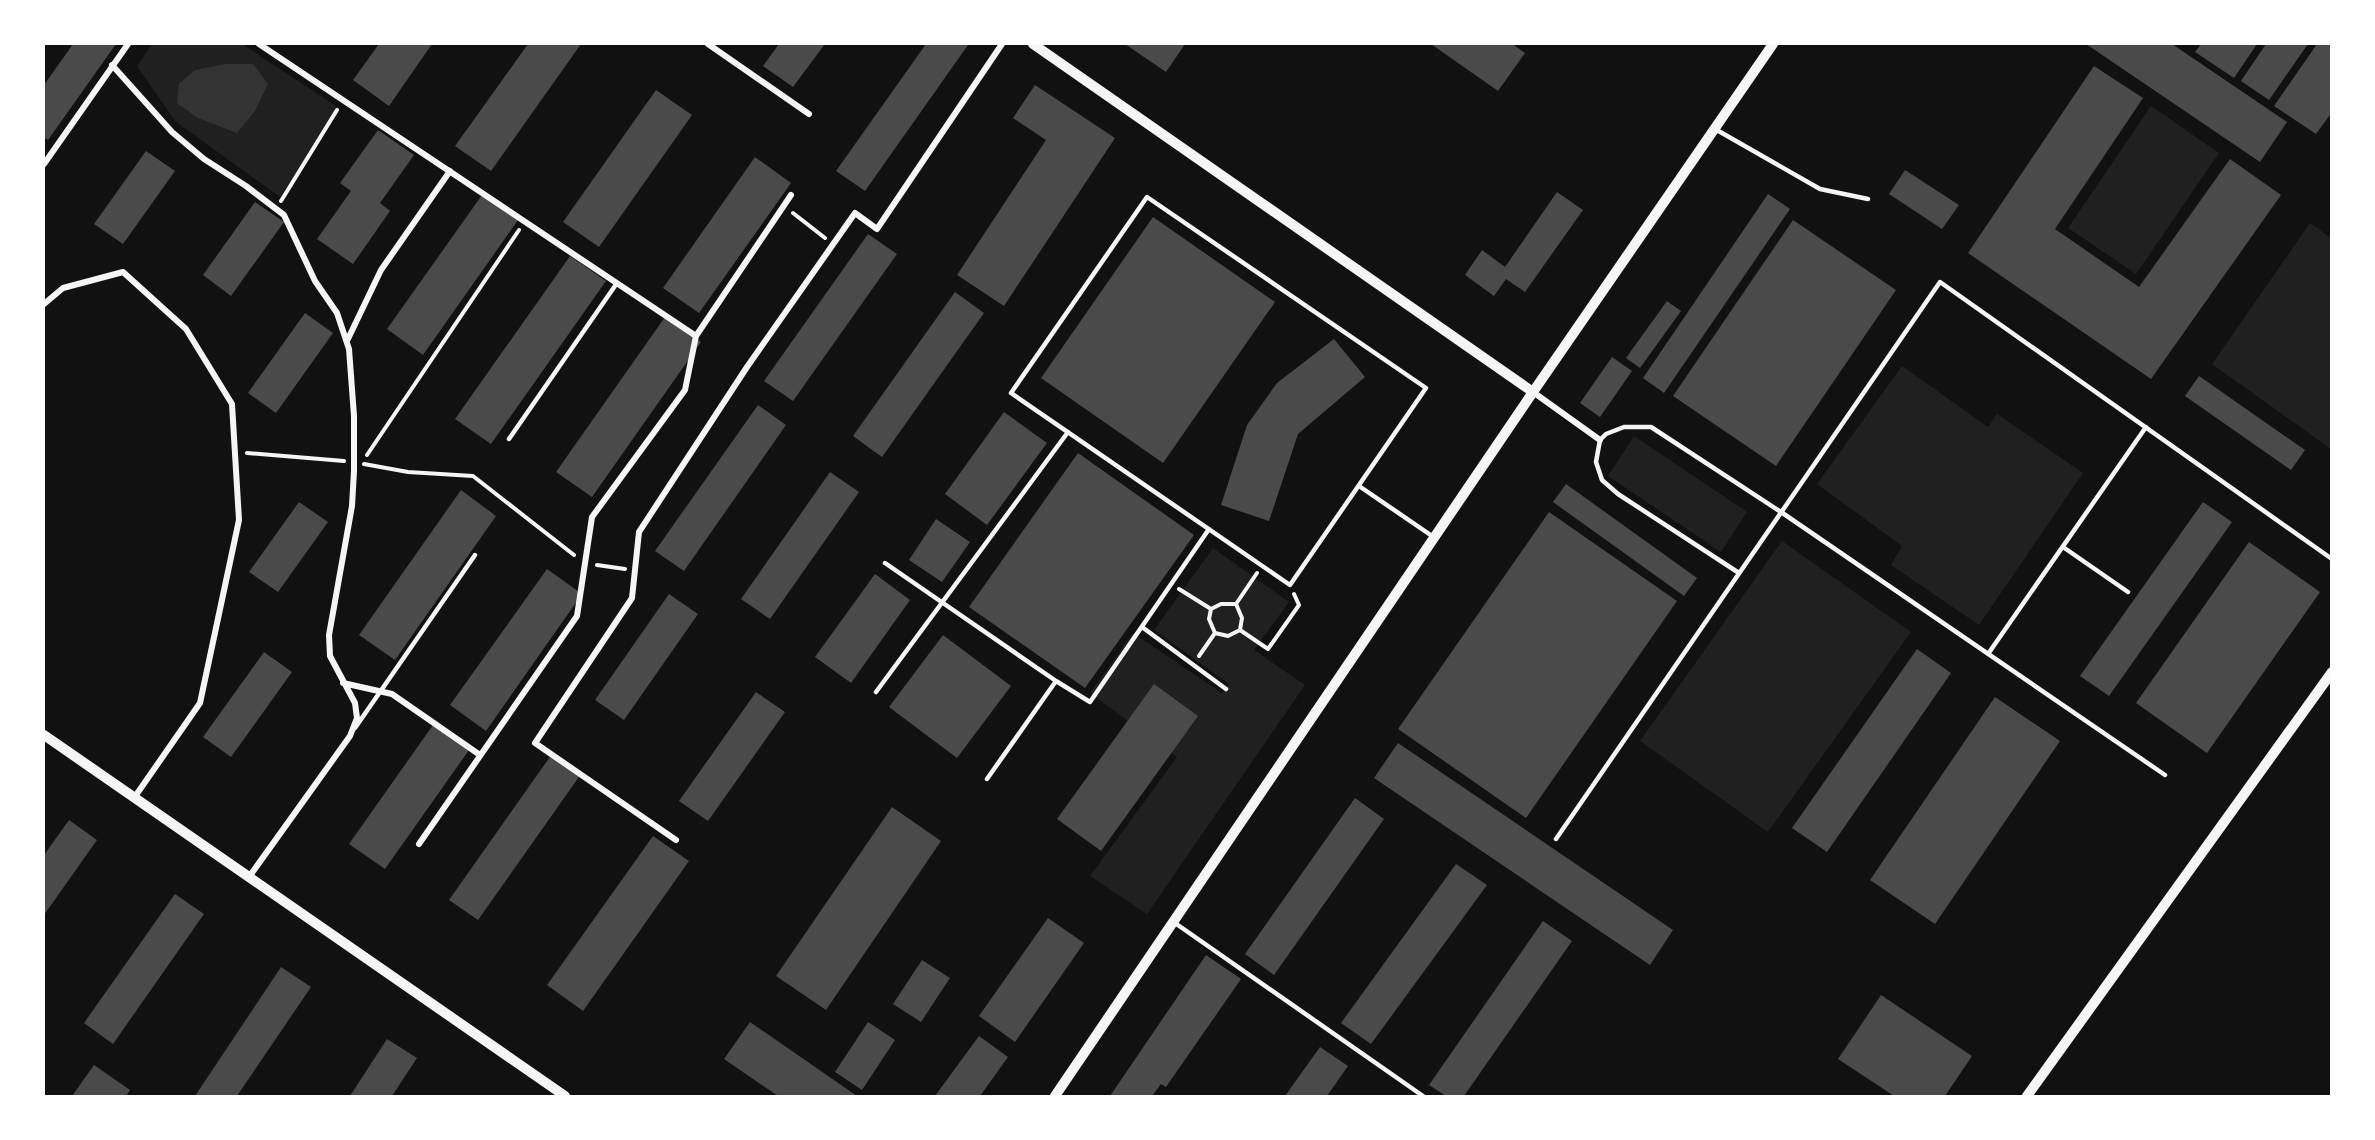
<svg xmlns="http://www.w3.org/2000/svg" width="2375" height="1140" font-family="'Sofia Sans Condensed',sans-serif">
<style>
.green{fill:#202020}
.water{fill:#333}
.building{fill:#4a4a4a}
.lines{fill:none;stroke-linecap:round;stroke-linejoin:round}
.path{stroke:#f5f5f5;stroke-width:4}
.service{stroke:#f5f5f5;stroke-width:4.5}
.minor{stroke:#f5f5f5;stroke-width:6}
.tertiary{stroke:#f5f5f5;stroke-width:10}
</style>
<rect width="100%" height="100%" fill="#111"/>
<path class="green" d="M152,44H242L339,108L280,197L175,121L137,66Z
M2151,106L2219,153L2136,274L2068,228Z
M2310,223L2331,238V449L2212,364Z
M1902,366L1988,427L1997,414L2083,473L1979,625L1891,565L1902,546L1817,484Z
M1634,436L1747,512L1721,552L1608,476Z
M1782,541L1911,632L1768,832L1640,741Z
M1213,548L1289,602L1254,650L1305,685L1147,914L1090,876L1177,757L1090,693L1133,633L1222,693L1229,684L1154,630Z"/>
<path class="water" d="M226,64H253L268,84L255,111L237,133L198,118L177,103L179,84L195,70Z"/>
<path class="building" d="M73,44H116L48,140L44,137V85Z
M379,44H432L389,106L353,80Z
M528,44H581L491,171L455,146Z
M779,44H825L793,87L763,66Z
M926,44H965L968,45L865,191L836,171Z
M1125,44H1185L1166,72Z
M1431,44H1512L1525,53L1498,91Z
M2086,44H2172L2287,122L2260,162Z
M2201,44H2257L2234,78L2195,52Z
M2266,44H2308L2269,100L2241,81Z
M2317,44H2332V112L2316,134L2274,106Z
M2094,66L2143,98L2055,229L2139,287L2230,159L2281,195L2151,379L1968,253Z
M1035,85L1115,138L1004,306L957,275L1046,140L1013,118Z
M656,90L692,115L599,247L563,222Z
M378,130L414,155L380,203L390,211L353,264L317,239L351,191L340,183Z
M146,151L175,171L123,244L94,224Z
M755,157L791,183L699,313L663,288Z
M1905,170L1959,205L1942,229L1889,194Z
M1557,192L1583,210L1525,292L1506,279L1494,296L1465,275L1482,250L1505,267Z
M1768,194L1790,209L1664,393L1643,378Z
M482,195L518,220L423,355L387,329Z
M255,202L284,222L231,296L203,275Z
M1153,217L1275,302L1163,463L1041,378Z
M1793,220L1896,290L1776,466L1673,396Z
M868,234L897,254L793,401L764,381Z
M570,256L606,281L491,444L455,419Z
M955,292L984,313L882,457L853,436Z
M1667,301L1681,311L1640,368L1626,358Z
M305,313L333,333L276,413L248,393Z
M665,317L701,342L592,497L556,472Z
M1334,339L1365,377L1298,434L1269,521L1221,505L1247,425L1277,383Z
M1612,357L1632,371L1600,417L1580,403Z
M2199,376L2305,450L2291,470L2185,396Z
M758,405L786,425L684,571L655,551Z
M1004,412L1047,443L987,525L945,494Z
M1078,453L1194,535L1085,688L969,607Z
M830,472L859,492L770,619L741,599Z
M1566,484L1697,578L1684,596L1553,502Z
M461,490L496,516L395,660L359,635Z
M299,502L328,522L278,592L249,572Z
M2203,502L2232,522L2109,696L2080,676Z
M1549,512L1677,601L1526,818L1398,729Z
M936,519L970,542L942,582L909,560Z
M2249,542L2320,592L2207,753L2136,703Z
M547,569L582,594L486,731L450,705Z
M875,574L910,600L851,683L815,657Z
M669,594L698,614L624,720L595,700Z
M943,635L1011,686L957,758L889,707Z
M1917,649L1951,673L1827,852L1792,828Z
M264,652L292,672L231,757L203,737Z
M1154,684L1198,716L1101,851L1057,819Z
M756,692L785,712L708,821L679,801Z
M1995,697L2060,741L1935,924L1870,880Z
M433,725L469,750L385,869L349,844Z
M1398,743L1673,930L1650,965L1374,778Z
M552,754L581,774L478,920L449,900Z
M1355,798L1384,819L1274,975L1245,954Z
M892,807L941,841L826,1010L776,976Z
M69,820L97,840L44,915V855Z
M653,836L689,861L583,1011L547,985Z
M1456,864L1487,885L1371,1044L1341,1023Z
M175,894L204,914L113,1044L84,1023Z
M1048,918L1084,943L1015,1042L979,1016Z
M1543,921L1572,941L1464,1096H1446L1429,1085Z
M1206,955L1241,979L1166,1087L1161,1084L1152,1096H1110Z
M922,960L950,978L921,1022L893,1004Z
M281,967L311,987L237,1096H195Z
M1881,995L1972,1056L1945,1096H1894L1838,1059Z
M750,1022L857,1096H778L724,1059Z
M868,1022L895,1040L862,1090L835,1072Z
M979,1036L1008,1057L980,1096H935Z
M387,1039L417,1058L392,1096H350Z
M1320,1047L1348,1066L1327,1096H1285Z
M94,1065L130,1090L126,1096H72Z"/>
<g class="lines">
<path class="path" d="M281,201L337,110
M793,213L825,238
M247,453L344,461
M367,455L519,230
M364,464L408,472L473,476L574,555
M597,565L625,569
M1179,589L1211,609
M1236,604L1242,618L1240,630L1268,649L1299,605L1294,594
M1215,633L1228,636L1240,630
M1199,656L1215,633L1209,619L1211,609L1221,604H1236L1257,573"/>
<path class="service" d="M1715,129L1820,189L1868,199
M1147,197L1426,388L1290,585L1011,393Z
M509,439L617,283
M1359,486L1435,538
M2063,547L2128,592
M885,563L1056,681L987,779
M1739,573L1618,494L1602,480L1596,462L1600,440L1606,434L1624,427H1651L1781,512L2165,775
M1142,627L1226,689
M1988,654L2146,427
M1056,681L1090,702L1209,529
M876,692L1068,432
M355,728L475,555
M1556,839L1940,282L2332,559
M1175,923L1423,1096"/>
<path class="minor" d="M259,44L696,336L791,195
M708,44L809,114
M112,65L172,132L204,159L246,186L284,215L315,281L337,313L349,349L354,416V471L352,506L329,635L330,656L355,703L357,718L350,736L249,877
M44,164L128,44
M44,304L63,288L123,272L186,329L232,404L239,520L200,703L134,798
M347,341L381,270L450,171
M1533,392L1600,440
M343,683L392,694L480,755
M676,840L535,743L632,598L639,532L747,367L855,213L877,229L1002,44
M419,844L577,616L592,517L685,390L696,336"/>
<path class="tertiary" d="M1033,44L1533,392
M44,735L565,1096
M1055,1096L1533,392L1773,44
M2027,1096L2332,672"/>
</g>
<rect width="2375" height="1140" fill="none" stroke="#ffffff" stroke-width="90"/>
</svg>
